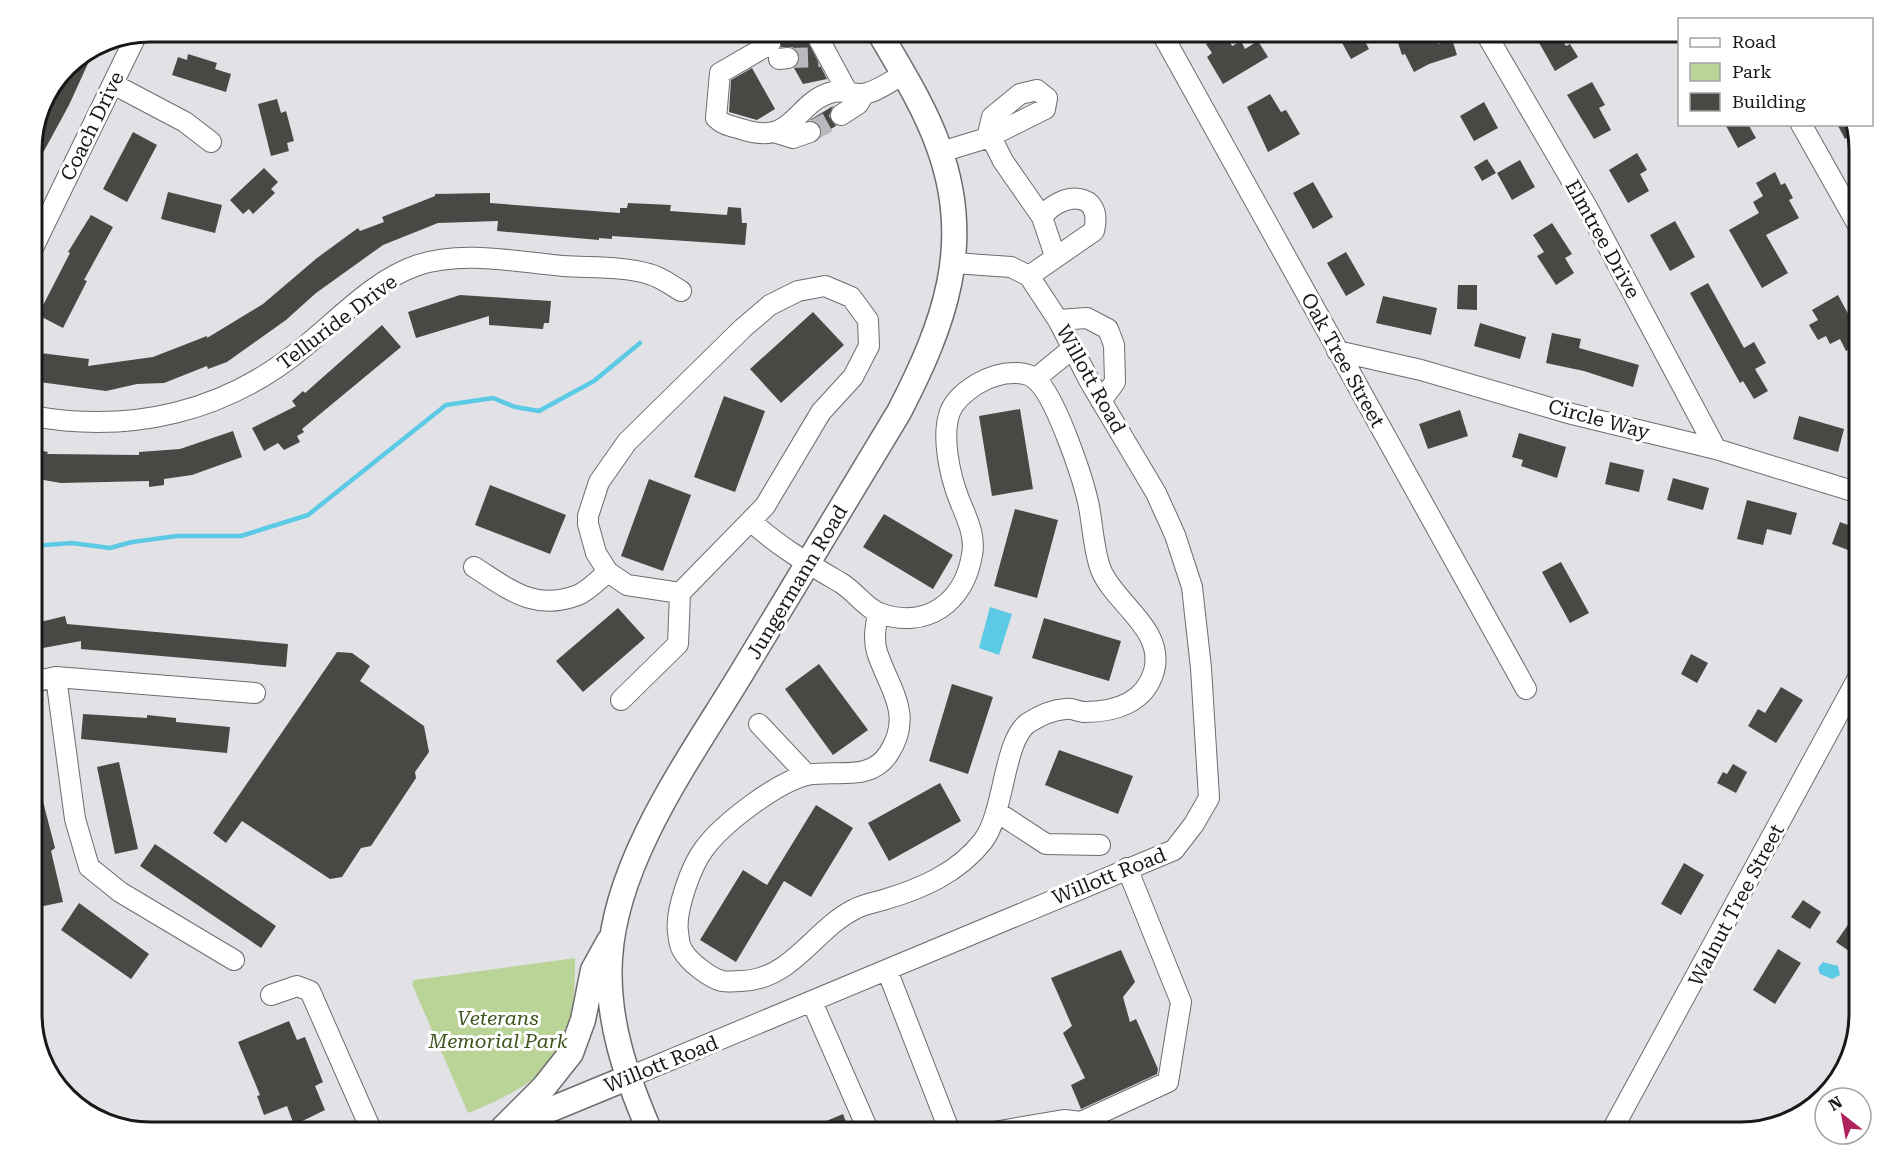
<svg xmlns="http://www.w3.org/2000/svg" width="1891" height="1164" font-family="'Roboto Serif',serif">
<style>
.green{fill:#bad498}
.water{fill:#5ccae5}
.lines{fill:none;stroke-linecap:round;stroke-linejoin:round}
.stream{stroke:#5ccae5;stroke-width:4.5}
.building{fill:#4a4844}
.minor-tunnel{stroke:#b9b9bd;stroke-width:20;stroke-dasharray:20 10;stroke-linecap:butt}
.minor-casing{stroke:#6d6d71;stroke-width:22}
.major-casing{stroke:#6d6d71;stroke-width:27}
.minor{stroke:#fff;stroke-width:20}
.major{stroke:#fff;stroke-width:24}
.labels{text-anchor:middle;stroke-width:6;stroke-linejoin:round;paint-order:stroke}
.street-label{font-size:20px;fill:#181819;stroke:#fff}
.park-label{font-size:20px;font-style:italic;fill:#3e531d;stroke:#fff}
.rim{fill:none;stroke:#181819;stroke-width:3}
</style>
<rect width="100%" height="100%" fill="#e1e1e6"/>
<path class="green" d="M575,958C576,1051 553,1079 468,1113L412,984L414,980Z"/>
<path class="water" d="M990,607L1012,614L999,655L979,648Z
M1823,962L1838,966L1840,975L1832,979L1820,974L1818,968Z"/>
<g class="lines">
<path class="stream" d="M32,546L72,543L110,548L132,542L177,536H241L308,515L446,405L493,398L515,407L539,411L594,381L640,343"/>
</g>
<path class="building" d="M772,32H803L827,79L803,84L794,68L799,62L798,51L792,47H781L780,38Z
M1225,32L1232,46L1241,41L1245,49L1258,41L1268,57L1223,84L1207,57L1212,53L1206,44Z
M1336,32H1360L1369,49L1351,59Z
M1413,32H1434L1438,44L1452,39L1457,55L1429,64L1414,72L1405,54L1402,55L1396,37Z
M1533,32H1557L1566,46L1570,44L1578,57L1555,71Z
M96,46L69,105L32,173V143L44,98L66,66Z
M188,54L217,63L215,69L231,74L226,92L172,75L178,57L187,60Z
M752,68L775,109L757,120L729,112L731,80Z
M1592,82L1605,105L1599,108L1611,130L1594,139L1567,95Z
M1270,94L1281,112L1286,110L1300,134L1268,152L1247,107Z
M277,99L281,113L286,111L294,141L287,143L289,151L271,156L258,104Z
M1484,102L1498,128L1474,141L1460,116Z
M833,106L829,116L836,126L822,134L818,123L810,120Z
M1725,124H1748L1756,138L1738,148Z
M1837,124H1854L1856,132L1845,139Z
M133,132L157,145L127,202L103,189Z
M1637,153L1647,170L1640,174L1649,191L1628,203L1609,170Z
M1487,159L1496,173L1482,181L1474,167Z
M1520,160L1535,187L1512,200L1497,173Z
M264,168L278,182L271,189L275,193L253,214L249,209L243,214L230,200Z
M1775,172L1781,185L1785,183L1793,198L1789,200L1799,218L1766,235L1788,273L1762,288L1729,230L1759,213L1753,202L1763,196L1756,183Z
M1313,182L1333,217L1313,229L1293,193Z
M168,192L222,205L215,233L161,219Z
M490,193V203L620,213V208H627L628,203L671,205L670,211L727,215L728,207L741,208L742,223H747L745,245L612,236V239L599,238V240L497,231L498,221L438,223L383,245L316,293L286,320L227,362L208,369L207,366L164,383L137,384L106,391L32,381V352L89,359L88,366L153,357L207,336V338L263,304L317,258L358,228L360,231L384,222L382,217L435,196V194Z
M91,215L113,227L84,280L87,281L63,328L38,315L70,253L68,252Z
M1675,221L1695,257L1670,271L1650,235Z
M1552,223L1572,254L1565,258L1574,273L1556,285L1537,256L1544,252L1533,235Z
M1346,252L1365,285L1346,296L1327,263Z
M1708,283L1744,348L1754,342L1766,363L1755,369L1768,391L1754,399L1743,381L1740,383L1690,293Z
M1458,285H1477V310L1457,309Z
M460,295L551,301L549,323H544L543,329L489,325V316L416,338L408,312Z
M1838,295L1853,323L1859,319V344L1846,351L1840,339L1830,344L1826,336L1818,340L1809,325L1818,320L1812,310Z
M1383,296L1437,308L1431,335L1376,323Z
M813,312L844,345L781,403L750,369Z
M1480,323L1526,337L1520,359L1474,346Z
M382,325L401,347L302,429L304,432L297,436L300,442L284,450L278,443L264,451L252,428L296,406L292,401L303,391L305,393Z
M1552,333L1581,339L1579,348L1639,365L1633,387L1584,371L1546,363Z
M724,396L765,411L735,492L694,477Z
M1020,409L1033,489L992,496L979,416Z
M1460,410L1468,436L1428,449L1419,424Z
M1799,416L1844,429L1838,452L1793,439Z
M233,431L242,457L192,475L164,479V485L149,487V481L61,483L32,478V449L48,452L47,454L139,455V452L180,449Z
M1519,433L1566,447L1557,478L1521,466L1523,460L1512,457Z
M1610,462L1644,470L1639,492L1605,484Z
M1673,478L1709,488L1703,510L1667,500Z
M649,479L691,495L663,571L621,556Z
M490,485L566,515L550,554L475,525Z
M1747,500L1797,513L1791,535L1767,529L1763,545L1737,539Z
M1015,509L1058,520L1037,598L994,586Z
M884,514L953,555L933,589L863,547Z
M1840,522L1859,529V554L1832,544Z
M1561,562L1589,613L1570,623L1542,572Z
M618,608L645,638L583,692L556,661Z
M65,616L67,624L288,644L286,667L81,649V641L32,650V624Z
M1044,618L1121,641L1109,681L1032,658Z
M337,652L352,653L370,666L360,681L424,726L429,752L415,772L416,778L371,846L361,848L342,877L330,879L242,821L226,843L213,833Z
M1691,654L1708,663L1697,683L1681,674Z
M819,664L868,730L833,755L785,689Z
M952,684L993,697L968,774L929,761Z
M1781,687L1803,700L1776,743L1748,726L1758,709L1765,713Z
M83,714L147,718V715L176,718V722L230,727L227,753L81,739Z
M1059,750L1133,776L1118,814L1045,785Z
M119,762L138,849L115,854L97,767Z
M1733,764L1747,772L1736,793L1717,783L1723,772L1727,774Z
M32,778H37L47,817L55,848L51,851L63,902L34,908L32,897Z
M940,783L961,821L889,861L868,823Z
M816,805L853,828L811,897L784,881L736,962L700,940L743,870L767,885Z
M155,844L276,926L261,948L140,866Z
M1684,863L1704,875L1681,915L1661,904Z
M1803,900L1821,912L1810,929L1791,917Z
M79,903L149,954L131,979L61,930Z
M1859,909V958L1836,942Z
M1778,949L1801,963L1775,1004L1753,990Z
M1121,950L1135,982L1123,997L1130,1022L1136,1019L1158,1069L1157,1074L1081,1109L1071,1085L1085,1078L1063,1033L1072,1026L1051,978Z
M289,1021L297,1040L305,1037L323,1082L315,1086L325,1110L294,1125L287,1106L264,1115L257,1096L260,1095L238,1042Z
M843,1114L850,1132H800Z"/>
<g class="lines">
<path class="minor-tunnel" d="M788,58L822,57
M810,132L841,115"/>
<defs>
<path id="minor" d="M815,32L848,93
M1161,32L1526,689
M1485,32L1587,207L1716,449
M770,44L720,73L716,118C723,125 731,126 741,129C796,147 793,102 833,92C842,90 852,94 861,94C874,94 892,80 903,75
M779,59L788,58
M113,84L185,122L211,142
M1037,90L1047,98L1045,109L987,138L992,117L1020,94Z
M841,115L858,104L864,94
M1801,124L1859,227
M777,133L793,138L810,132
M941,152L987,138L994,143L1003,161L1042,217
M32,250L137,34
M1029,276L1094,231C1104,190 1061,191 1042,217L1055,256
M825,286L851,297L868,320L869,346L853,377L821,412L765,506L680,593L627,585L608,572L596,553L588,524V516L599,482L627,442L743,328L770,305L798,291Z
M1058,320L1087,318L1108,329L1114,345L1115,382L1101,401
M1337,351L1421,370L1568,413L1716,449L1859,493
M1035,379L1073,348
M32,416C131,434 226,412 304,347C340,318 374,280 418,265C463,250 517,262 563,266C591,268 622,266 649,274C661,277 671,285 681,291
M752,522C779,547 809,564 841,583C855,591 864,607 879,613C926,630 964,603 972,555C976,535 966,517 959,499C950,476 941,436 950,412C955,399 966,391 977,384C989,377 1000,373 1014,373C1026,373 1032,375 1040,384C1057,403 1082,475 1088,502C1093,524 1093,549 1101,570C1115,604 1165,629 1154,671C1145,703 1115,712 1084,712C1074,711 1075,708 1065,709C1052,710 1039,716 1028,723C1003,741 1005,812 983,841C958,873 921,889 883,900C873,903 864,904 855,909C814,929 792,980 741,981C735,981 728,982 722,981C710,978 689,962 683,951C679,946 679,939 678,932C675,911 691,866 704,849C722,824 777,782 807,775C836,769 870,783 889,753C914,714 889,689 877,652C873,639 876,625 878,613
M474,567C509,589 534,612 578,595C588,591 599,579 608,572
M56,677L75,819L89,867L120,892L234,960
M32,682L56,677L255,693
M621,700L678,644L680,593
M759,724L807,775
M997,812L1046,844L1100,845
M887,970L950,1132
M271,995L297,986L310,991L372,1132
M812,1002L869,1132
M627,1078L1174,850L1194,824L1209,798L1201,668L1192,587L1175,535L1156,493L1090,382L1058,320L1029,276L1011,267L954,263
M994,1132L1064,1120L1081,1122L1168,1082L1181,1002L1127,868
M1611,1132L1859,676"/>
<path id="major" d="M513,1125L627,1078
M502,1129L544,1087L571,1053L583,1020L593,970L609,941
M650,1132C626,1076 606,1020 610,958C616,857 693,754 744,669C796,584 847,498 899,412C944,325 975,244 938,145C924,106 900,68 879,32"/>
</defs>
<use href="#minor" class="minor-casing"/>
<use href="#major" class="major-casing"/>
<use href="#minor" class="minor"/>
<use href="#major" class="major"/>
</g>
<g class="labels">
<g class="street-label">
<text transform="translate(92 126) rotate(-64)" y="7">Coach Drive</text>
<text transform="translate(1603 239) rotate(61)" y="7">Elmtree Drive</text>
<text transform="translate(337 322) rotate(-37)" y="7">Telluride Drive</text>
<text transform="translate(1343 360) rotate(61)" y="7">Oak Tree Street</text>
<text transform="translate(1091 379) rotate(61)" y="7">Willott Road</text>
<text transform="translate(1599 419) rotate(15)" y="7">Circle Way</text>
<text transform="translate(797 582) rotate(-59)" y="7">Jungermann Road</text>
<text transform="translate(1109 876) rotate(-22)" y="7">Willott Road</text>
<text transform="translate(1736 905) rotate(-62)" y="7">Walnut Tree Street</text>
<text transform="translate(661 1064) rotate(-22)" y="7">Willott Road</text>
</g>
<g class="park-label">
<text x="498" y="1025">Veterans<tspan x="498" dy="23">Memorial Park</tspan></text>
</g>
</g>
<path d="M0 0H1891V1164H0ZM150 42H1741A108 108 0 0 1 1849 150V1014A108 108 0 0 1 1741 1122H150A108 108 0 0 1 42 1014V150A108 108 0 0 1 150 42Z" fill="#fff" fill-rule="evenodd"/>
<path class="rim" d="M150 42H1741A108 108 0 0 1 1849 150V1014A108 108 0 0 1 1741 1122H150A108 108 0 0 1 42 1014V150A108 108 0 0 1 150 42Z"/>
<rect x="1678" y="18" width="195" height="108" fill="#ffffff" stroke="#a3a3a3" stroke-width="1.5"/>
<rect x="1690" y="38" width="30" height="9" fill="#ffffff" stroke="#a3a3a3" stroke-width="1.5"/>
<text x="1732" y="48" font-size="18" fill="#181819">Road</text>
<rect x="1690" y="63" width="30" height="18" fill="#bad498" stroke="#a3a3a3" stroke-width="1.5"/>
<text x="1732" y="78" font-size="18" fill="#181819">Park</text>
<rect x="1690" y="93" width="30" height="18" fill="#4a4844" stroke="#a3a3a3" stroke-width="1.5"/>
<text x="1732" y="108" font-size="18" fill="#181819">Building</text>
<g transform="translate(1843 1116) rotate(329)"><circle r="28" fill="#ffffff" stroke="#a3a3a3" stroke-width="1.5"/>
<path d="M0-4.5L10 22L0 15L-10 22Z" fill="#af225d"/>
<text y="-9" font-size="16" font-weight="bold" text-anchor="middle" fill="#181819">N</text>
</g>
</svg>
